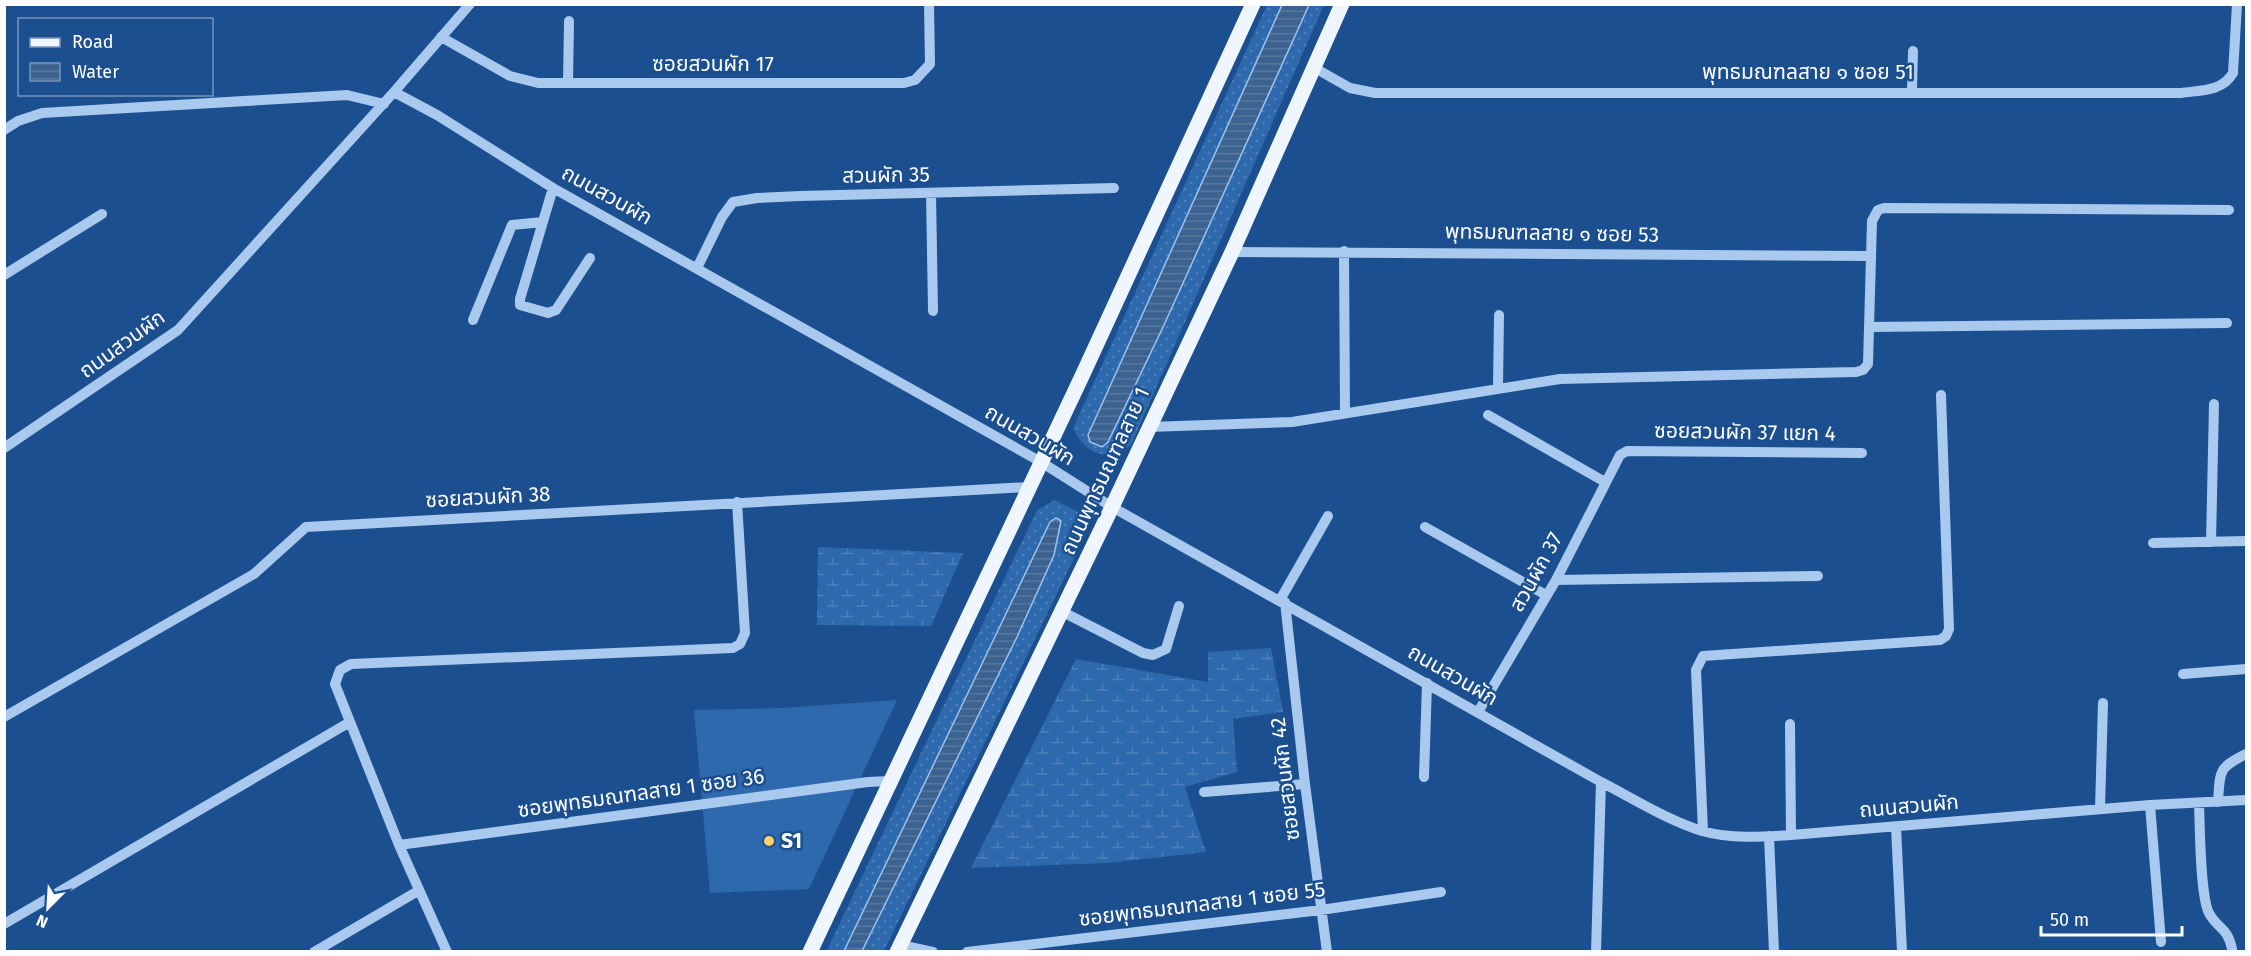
<svg xmlns="http://www.w3.org/2000/svg" width="2251" height="956" font-family="'Fira Sans','Noto Sans Thai',sans-serif">
<style>
.grass{fill:url(#grass-dots)}
.wetland{fill:url(#wetland-marsh)}
.pitch{fill:#2e69ad}
.water{fill:url(#water-rules);stroke:#9cc4f0;stroke-width:1.5}
.lines{fill:none;stroke-linecap:round;stroke-linejoin:round}
.minor{stroke:#a9c9ee;stroke-width:10}
.major{stroke:#f0f6ff;stroke-width:15}
.poi-dot{fill:#ffd166;stroke:#1b4f8f;stroke-width:2}
.labels{text-anchor:middle;stroke-width:5;stroke-linejoin:round;paint-order:stroke}
.street-label{font-size:21px;fill:#fff;stroke:#1b4f8f}
.poi-label{font-size:21px;font-weight:bold;fill:#fff;stroke:#1b4f8f;text-anchor:start}
</style>
<defs>
<pattern id="grass-dots" width="8" height="8" patternUnits="userSpaceOnUse" patternTransform="scale(1.5)"><rect width="8" height="8" fill="#2e69ad"/><path d="M2 2h.1M6 6h.1" fill="none" stroke="#4d80b9" stroke-width="1.8" stroke-linecap="round"/></pattern>
<pattern id="wetland-marsh" width="20" height="14" patternUnits="userSpaceOnUse" patternTransform="scale(1.5)"><rect width="20" height="14" fill="#2e69ad"/><path d="M1 5h8M5 5V1M11 12h8M15 12V8" fill="none" stroke="#4d80b9"/></pattern>
<pattern id="water-rules" width="6" height="5" patternUnits="userSpaceOnUse" patternTransform="scale(1.5)"><rect width="6" height="5" fill="#3c6290"/><path d="M0 2.5h6" fill="none" stroke="#597aa1"/></pattern>
</defs>
<rect width="100%" height="100%" fill="#1b4f8f"/>
<path class="grass" d="M1267,5H1282L1088,434L1090,442H1108L1164,325L1309,5H1324L1131,445C1106,463 1085,454 1073,428Z
M1055,500L1084,515L1087,525L1081,544L884,951H862L1017,637L1054,555L1061,521L1056,518L1050,522L844,951L826,952L1037,510Z"/>
<path class="wetland" d="M818,547L963,553L931,626L817,625Z
M1271,648L1283,712L1233,719L1237,772L1185,787L1206,852L1108,863L971,868L1076,659L1208,682V652Z"/>
<path class="pitch" d="M897,700L809,889L710,893L694,710L781,708Z"/>
<path class="water" d="M1282,5H1309L1164,325L1108,442L1102,447L1090,442L1088,435Z
M1056,518L1061,521L1054,555L1017,637L862,951H844L1050,522Z"/>
<g class="lines">
<path class="minor" d="M441,37L510,76L538,83H904L915,80L930,64L929,4
M1313,67L1350,88L1375,93H2181C2200,90 2222,92 2233,73L2237,4
M568,83L569,21
M394,92L470,4
M1912,92L1913,51
M4,130L18,121L42,113L347,95L384,104
M553,188L520,299V305L548,313L556,310L590,258
M931,193L933,311
M1344,251L1345,412
M1232,252L1871,256
M697,268L722,217L733,202L757,198L800,196L1114,188
M4,275L102,214
M473,320L512,225L543,222
M1870,327L2227,323
M1498,387L1499,315
M1488,415L1605,482
M1149,427L1292,422L1560,379L1856,372L1863,370L1868,364L1872,221L1878,210L1884,208L2229,210
M4,448L178,330L394,92L437,115L553,188L1041,462L1112,507L1601,782C1634,799 1667,820 1702,831C1730,839 1762,837 1791,835L2150,805L2246,800
M1425,527L1546,595
M2211,542L2214,404
M2153,543L2246,541
M1556,580L1818,576
M1280,600L1328,516
M1285,602L1305,784L1327,952
M1061,611L1143,653L1153,655L1166,649L1179,606
M2183,674L2246,669
M1478,712L1556,580L1620,455L1627,451L1862,453
M4,717L254,574L306,527L1029,487
M1790,724L1791,835
M1424,777L1427,683
M1204,792L1305,784
M2218,802C2220,771 2218,768 2246,754
M2199,803C2200,828 2200,890 2208,911C2216,929 2227,925 2232,949
M2150,805L2161,942
M2100,809L2103,703
M1896,827L1902,952
M1703,831L1696,670L1703,656L1940,640L1946,636L1949,629L1941,395
M1769,836L1774,952
M399,845L868,782L889,781
M4,924L350,722
M900,945L933,952
M314,952L418,891
M447,952L399,845L335,684L340,670L351,664L733,648L740,644L745,633L737,502
M967,952L1321,910L1441,892
M1596,952L1601,782"/>
<path class="major" d="M810,952L1083,374L1253,4
M897,952L1112,507L1232,252L1342,4"/>
</g>
<circle class="poi-dot" cx="769" cy="841" r="6"/>
<g class="labels">
<g class="street-label">
<text x="713" y="71">ซอยสวนผัก 17</text>
<text x="1808" y="79">พุทธมณฑลสาย ๑ ซอย 51</text>
<text transform="translate(886 175) rotate(-1)" y="7">สวนผัก 35</text>
<text transform="translate(607 195) rotate(29)" y="7">ถนนสวนผัก</text>
<text transform="translate(1552 233) rotate(1)" y="7">พุทธมณฑลสาย ๑ ซอย 53</text>
<text transform="translate(122 344) rotate(-36)" y="7">ถนนสวนผัก</text>
<text transform="translate(1745 432) rotate(1)" y="7">ซอยสวนผัก 37 แยก 4</text>
<text transform="translate(1030 435) rotate(30)" y="7">ถนนสวนผัก</text>
<text transform="translate(1105 471) rotate(-65)" y="7">ถนนพุทธมณฑลสาย 1</text>
<text transform="translate(488 497) rotate(-3)" y="7">ซอยสวนผัก 38</text>
<text transform="translate(1536 572) rotate(-61)" y="7">สวนผัก 37</text>
<text transform="translate(1453 675) rotate(30)" y="7">ถนนสวนผัก</text>
<text transform="translate(1285 779) rotate(-97)" y="7">ซอยสวนผัก 42</text>
<text transform="translate(641 793) rotate(-8)" y="7">ซอยพุทธมณฑลสาย 1 ซอย 36</text>
<text transform="translate(1909 806) rotate(-5)" y="7">ถนนสวนผัก</text>
<text transform="translate(1202 904) rotate(-7)" y="7">ซอยพุทธมณฑลสาย 1 ซอย 55</text>
</g>
<g class="poi-label">
<text x="781" y="848">S1</text>
</g>
</g>
<rect width="2251" height="956" fill="none" stroke="#ffffff" stroke-width="12"/>
<rect x="18" y="18" width="195" height="78" fill="#1b4f8f" stroke="#7695bc" stroke-width="1.5"/>
<rect x="30" y="38" width="30" height="9" fill="#f0f6ff" stroke="#7695bc" stroke-width="1.5"/>
<text x="72" y="48" font-size="18" fill="#ffffff">Road</text>
<rect x="30" y="63" width="30" height="18" fill="url(#water-rules)" stroke="#7695bc" stroke-width="1.5"/>
<text x="72" y="78" font-size="18" fill="#ffffff">Water</text>
<g transform="translate(48 908) rotate(204)" stroke="#1b4f8f" stroke-width="4.5" paint-order="stroke">
<path d="M0-4.5L10 22L0 15L-10 22Z" fill="#ffffff"/>
<text y="-9" font-size="16" font-weight="bold" text-anchor="middle" fill="#ffffff">N</text>
</g>
<path d="M2041 926v9h141v-9" fill="none" stroke="#ffffff" stroke-width="3"/>
<text x="2050" y="926" font-size="18" fill="#ffffff" stroke="#1b4f8f" stroke-width="4.5" paint-order="stroke">50 m</text>
</svg>
